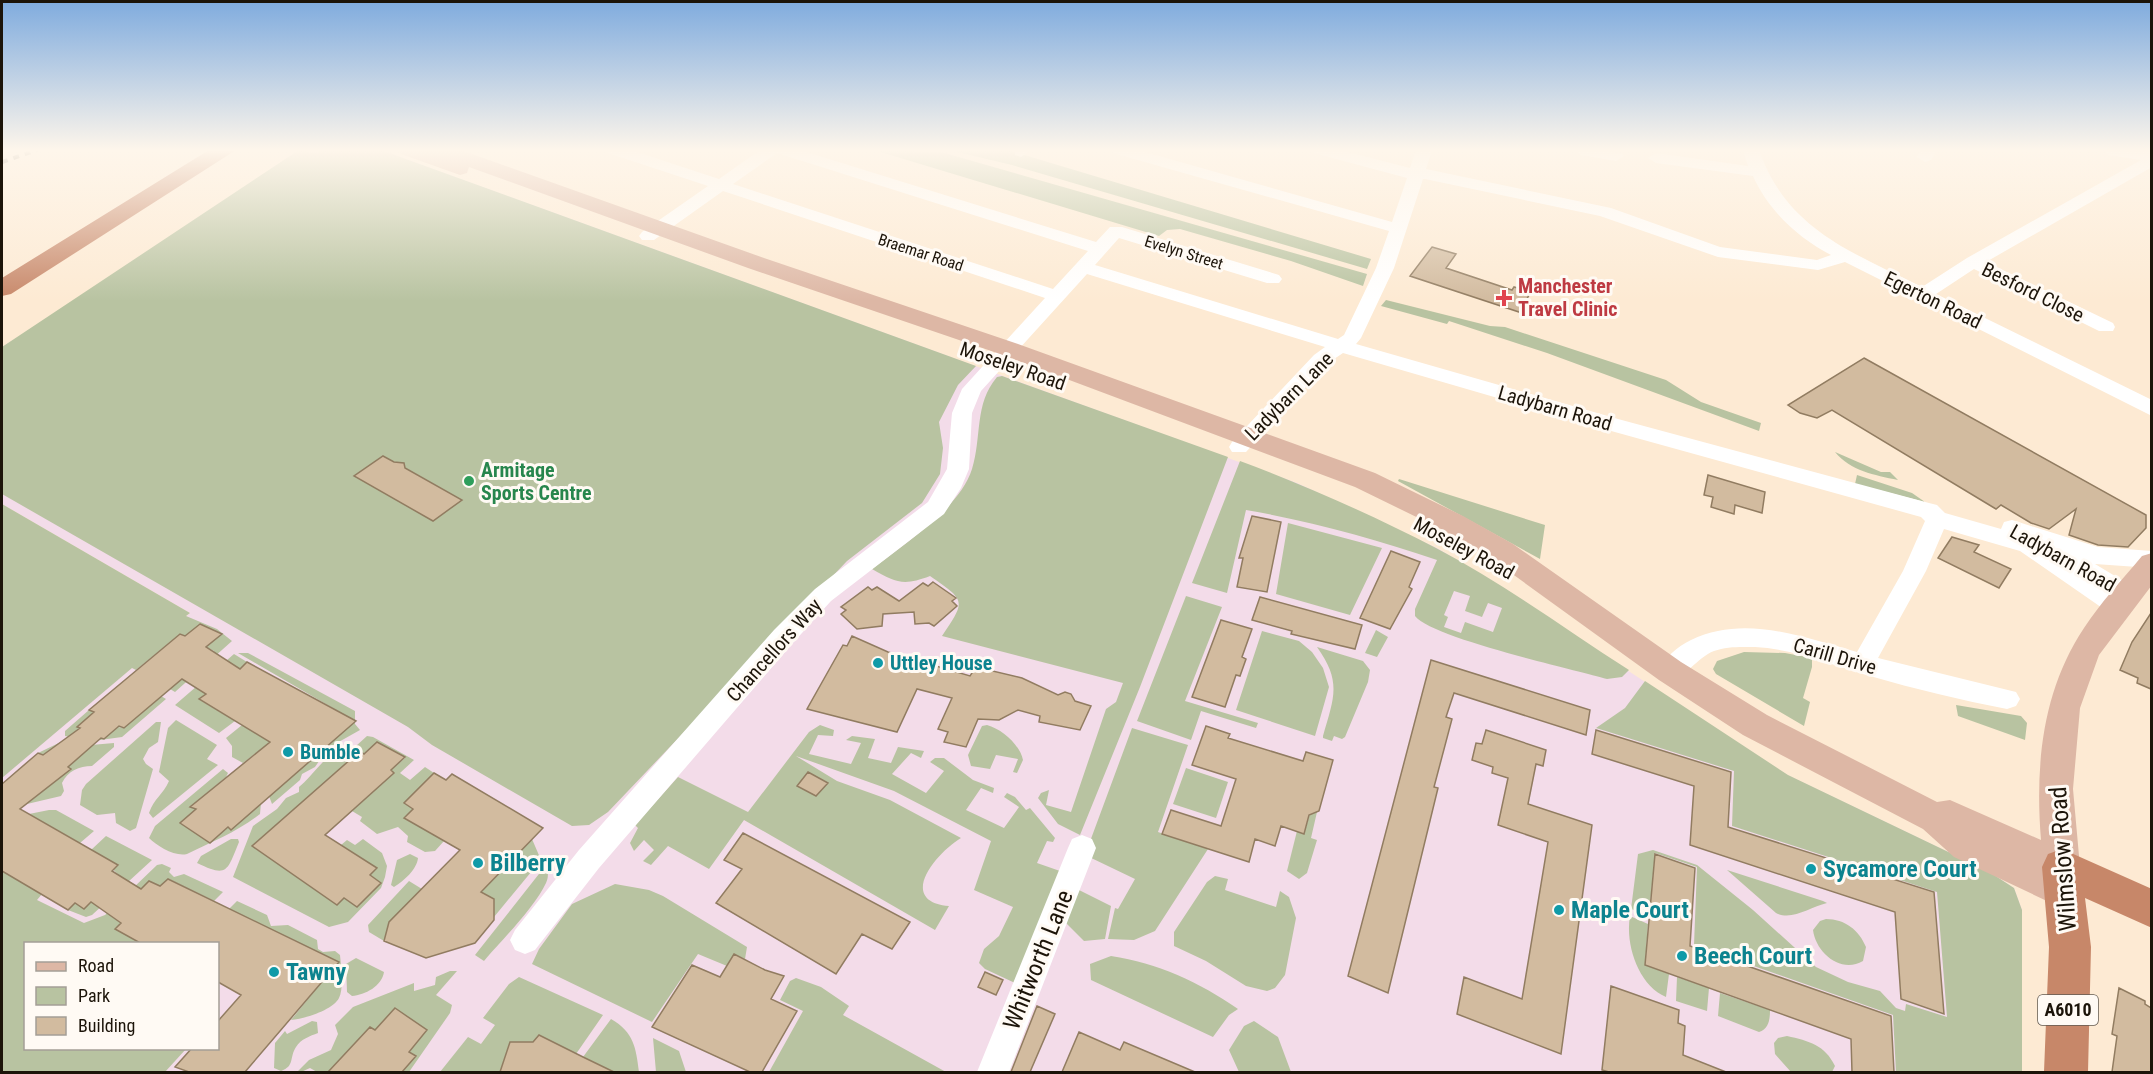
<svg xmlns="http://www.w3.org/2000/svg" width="2153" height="1074" font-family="'Roboto Condensed',sans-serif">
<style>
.education{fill:#f3dce9}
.green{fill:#b8c3a1;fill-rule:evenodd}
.building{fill:#d2bb9f;stroke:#917c61;stroke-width:1.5}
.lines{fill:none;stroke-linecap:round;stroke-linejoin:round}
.minor{fill:#fff;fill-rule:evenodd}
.major{fill:#ddb7a5;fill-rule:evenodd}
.highway{fill:#c78769;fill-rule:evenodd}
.rail{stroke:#453b2e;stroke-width:4;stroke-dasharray:6 6;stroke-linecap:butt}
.health-dot{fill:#e0444e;stroke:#fffaf4;stroke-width:2}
.leisure-dot{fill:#2e9e5b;stroke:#fffaf4;stroke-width:2}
.culture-dot{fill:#0f9aa8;stroke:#fffaf4;stroke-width:2}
.labels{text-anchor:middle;stroke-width:6;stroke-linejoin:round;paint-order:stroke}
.far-street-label{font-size:16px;fill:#1c1409;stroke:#fffaf4}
.shield{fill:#fffaf4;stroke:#605950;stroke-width:1.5}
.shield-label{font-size:18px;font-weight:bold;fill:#1c1409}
.health-label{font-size:20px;font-weight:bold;fill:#be3a42;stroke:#fffaf4;text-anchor:start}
.street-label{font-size:20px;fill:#1c1409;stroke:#fffaf4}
.leisure-label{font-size:20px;font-weight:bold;fill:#27864d;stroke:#fffaf4;text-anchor:start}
.culture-label{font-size:20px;font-weight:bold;fill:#0d838f;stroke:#fffaf4;text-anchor:start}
.near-street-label{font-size:24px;fill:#1c1409;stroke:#fffaf4}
.near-culture-label{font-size:24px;font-weight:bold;fill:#0d838f;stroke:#fffaf4;text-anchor:start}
</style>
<rect width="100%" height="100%" fill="#fdead3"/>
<path class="education" d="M321,150H381L1297,483L1437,548L1482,575L1787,775L1988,871L2014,888L2022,910V1072H138L159,1049L218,1048V944L51,943L2,906V776L190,613L2,504V347Z"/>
<path class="green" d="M299,150L315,153L321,150H381L976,366L958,385L939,422L943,448L940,474L922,503L847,561L608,812L589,825L572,826L432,745L408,727L2,494V347Z
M874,150L941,152L1367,274L1363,286L1291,261L1180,229L1167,230L1159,236Z
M949,150H1008L1371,259L1367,269L1012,165Z
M1386,300L1490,326L1505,327L1666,380L1701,402L1761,423L1759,431L1547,353L1449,321L1447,324L1381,306Z
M1002,376L1228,457L1140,687L1080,835L1058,824L1038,798L1041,793L1049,790L1046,805L1071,812L1106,709L1116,702L1123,683L942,636C966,600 966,601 930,576C904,586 896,583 872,569C904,544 960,508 972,469C982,437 974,404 997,377Z
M1835,452L1881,472H1890L1898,480C1874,475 1851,471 1835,452Z
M1240,461C1307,486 1372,515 1436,548C1503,583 1565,629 1629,670L1622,677L1607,679C1572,669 1432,638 1415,616V609L1437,560C1375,539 1311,521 1246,510L1227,593L1192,583ZM1454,591L1470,596L1465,611L1482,617L1488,603L1502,608L1493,632L1465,622L1461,633L1444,627L1448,617L1444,615Z
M1857,475L1912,493L1925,502L1855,484Z
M1399,479L1545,525L1540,559L1398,481Z
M2,504L190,613L186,616L217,629L232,641L175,692L170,689L214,651L206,647L221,634L185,636L180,634L136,670L132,668L2,778Z
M1288,523L1382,548L1350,615L1276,594Z
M1186,596L1222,607L1185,701L1258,723L1256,728L1201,711L1191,740L1137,721Z
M1376,630L1388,637L1377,657L1365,653Z
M1262,631L1299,641L1312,652L1323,668L1329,687L1315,736L1236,710Z
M1317,647L1363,661L1370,670L1368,682L1345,737L1342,739L1334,736L1332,741L1323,738V736C1334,697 1342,682 1317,647Z
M1744,652L1785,653L1812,658V667L1803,698L1810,702L1804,726L1716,674L1713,669L1717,661Z
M238,653H248L355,711V724L360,730L328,748L315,767L302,774L300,780L272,804L269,796L355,721Z
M234,654L247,662L240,669L231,663L198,689L206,694L200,700L235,721L219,733L175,705Z
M1645,681L1788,775L1988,871L2014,888L2022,910V1072H1896L1893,1015L1694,945L1697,867L1655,853L1649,915L1631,909L1638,854L1653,850L1697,865L1753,910L1816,967L1848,982L1880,991L1896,1008L1905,1011L1906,1004L1947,1017L1937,892L1732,826L1734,771L1596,728L1625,708Z
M161,696L166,699L122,737L93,741L65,736V731L89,710L94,712L78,727L104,739L118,727L124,728Z
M1956,705L2021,716L2027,723L2025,740L1958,716Z
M176,720L217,745L207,759L218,765L153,818L149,813C154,798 163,795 169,781L159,772L168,728Z
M156,722H161L158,742L149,748L143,759L146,764L153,769L136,828L130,831L116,823L115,813L97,815L80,805L82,790L86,784Z
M242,725L270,742L243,763L232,757V746L226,738Z
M820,725L834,730L833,736L818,735L809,754L851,764L861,743L846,740L852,736L875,739L868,758L891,763L898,747L924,751L921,758L911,753L892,774L926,793L944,771L930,762L935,758H944L973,780L994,788L993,793L981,788L966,810L1004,828L1019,807L1004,797L1007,793L1015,797L1026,810L1030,808L1055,838L1053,842L1047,841L1037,863L1060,871L1015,983L985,969L979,963L984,949L999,936L1013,907L974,890L991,841L894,791L796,756L837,781L890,800L961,838C936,853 896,901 949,906L935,930L744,820L709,869L668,846L651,865L643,861L654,850L644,840L634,851L630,843L638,828L635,825L678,777L748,812L809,732Z
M987,725C1002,729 1020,745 1023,760L1017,773L1013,772L1018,759L996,755L990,769L971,766L968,755L982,726Z
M1132,728L1188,745L1158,832L1208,849L1155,931L1134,940L1108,939L1115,908L1118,909L1135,879L1085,855Z
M367,736L373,737L414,760L400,773L410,780L425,767L434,773L404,803L413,809L405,818L444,841L435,851L425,852L407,842L408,836L398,827L377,834L360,821L362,817L352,811L394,773L391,770L405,758L377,742L364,754L360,752L252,846L337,905L344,898L357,907L381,883L370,875L377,868L341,845L347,840L355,845L363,839L382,853L387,866L385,877L381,888L348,922L329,927L233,877L253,826L277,809L286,798L299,792V787C312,777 332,746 347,746C350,745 353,747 356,746Z
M67,739L91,745L114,743V747L92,766C79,766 68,771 62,783L64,791L61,796L27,804L70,769L68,767L82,754L60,743L43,755L38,753Z
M1186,768L1228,782L1216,818L1173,804Z
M223,769L228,773L226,777L191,806L196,809L180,823L210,843L228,827L231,829L261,803L260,814C239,831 212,842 187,854C175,857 157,846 149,838L155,826Z
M49,810H56L94,831L80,843L29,814Z
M1311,810L1317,812L1311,838L1317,840L1307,873L1299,879L1287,871L1297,831L1304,834Z
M106,836L152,860L92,915L86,917L68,910L75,903L85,908L120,876L91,850Z
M231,839H238L239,842C227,871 228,878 197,863L201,856Z
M532,839L541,860L494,917V899L481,892Z
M410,854L418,858C417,869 404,881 394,887L391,885L397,860Z
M162,864L171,868L169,872L174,877L184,874L223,892L214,901L169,879L160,886L149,881L112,917L121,923L115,929L142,943L26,944V1048L186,1049L165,1072H2V871L42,894L37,900L84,923L105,915L157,865Z
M546,865C548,871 549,877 546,883C535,907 502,940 484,961L475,955Z
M1727,870L1823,901L1827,903C1810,907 1792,921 1776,913Z
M1215,876L1228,879L1225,890L1276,907L1280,891L1289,897L1296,918L1285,975L1275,988L1267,991L1246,986L1206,961L1174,946V932L1207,882Z
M409,881L422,889L389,922L384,941L369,932L368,925Z
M615,884L649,890L663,896L747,947L745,959L734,954L727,966L698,954L652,1022L532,964L539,949L572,904Z
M1079,890L1111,906L1105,939L1084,941L1066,923Z
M237,901L267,915L271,926L288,925L317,940L318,949L323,952L335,951L340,955C341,966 344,988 339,998C333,1010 304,1019 291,1020L338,962L229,909Z
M1630,916L1648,924L1645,965L1669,974L1666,997C1638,985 1625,944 1630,916Z
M1826,919C1845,919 1859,930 1866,947L1863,961C1841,974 1816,953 1813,930L1820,921Z
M1111,956C1158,963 1199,982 1238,1009L1229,1015L1213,1037L1091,980L1090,964Z
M356,958L384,972C382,986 365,995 352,996L347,992L346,964Z
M450,971H457L436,995L452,1005L450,1013L409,1072H402L416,1056L409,1052L427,1030L395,1009L375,1030L370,1027L328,1072H317L310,1068L301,1072L298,1071L309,1060L331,1050L338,1034L335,1025L353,1007L414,983V991L435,985L436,977Z
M519,977L603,1015L576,1054L533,1042H510L500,1072H440L468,1037L481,1044L495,1025L483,1018L509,984Z
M1677,977L1709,988L1707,1011L1676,1001Z
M796,978L821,987L849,1006L843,1015L946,1072H769L803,1011L780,1000L790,981Z
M1720,993L1770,1010C1770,1019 1769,1029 1759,1032L1718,1016Z
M611,1019C634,1032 636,1048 639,1072H614L583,1057Z
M312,1021L317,1022L318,1033C310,1036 301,1039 296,1047C289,1058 295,1066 281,1071L274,1068L275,1043L285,1031L287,1034Z
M1254,1021L1278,1037L1291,1072H1239L1229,1050L1244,1026Z
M1787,1036C1809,1041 1825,1045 1835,1066L1832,1072H1791L1775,1054L1774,1043L1778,1038Z
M653,1038L679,1051L686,1072H656Z"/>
<path class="building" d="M1432,247L1456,254L1446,268L1512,290L1514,287L1531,292L1519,312L1410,276Z
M1864,358L2146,515V528L2128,547L2098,545L2069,535L2076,509L2049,529L2031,523L2001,505L1996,509L1832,410L1817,418L1800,413L1788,405Z
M383,456L394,462L404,463L405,468L462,500L433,521L354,476Z
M1708,475L1765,492L1762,513L1735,505L1734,514L1711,507L1713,497L1704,495Z
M1252,516L1281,522L1267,592L1237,587L1243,558H1239Z
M1952,537L1979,545L1974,552L2011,569L1999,588L1938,558Z
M1391,551L1420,562L1409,587L1412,589L1390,629L1360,618Z
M933,582L956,598L952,601L957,606L934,626L929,623L915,624L914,612L883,614L882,626L857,629L841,614L846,610L841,607L868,587L872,590L877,587L899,601L923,583L928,586Z
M1260,597L1362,625L1355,649L1291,634L1292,631L1252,620Z
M2151,613V689L2137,683L2138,678L2120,670L2132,642Z
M1221,620L1252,629L1242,657L1246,659L1240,676L1236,675L1225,707L1192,697Z
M200,624L222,634L206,647L240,669L247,662L356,721L231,830L228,827L210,843L180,823L196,809L190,807L270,742L199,699L206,694L182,679L124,728L119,726L104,739L101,738L68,767L71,769L20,809L118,865L112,871L141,889L149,881L160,886L168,879L339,962L245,1072H189L175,1067L192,1048H218V1021L241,995L218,982V944H142L115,929L121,923L91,902L84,909L75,903L68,910L2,871V784L38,753L43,755L80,728L77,727L94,712L89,710L180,634L185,636Z
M852,636L888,652L970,676L976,667L1022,678L1058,695L1065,692L1071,694L1075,701L1091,706L1080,730L1039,722L1040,716L1018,710L999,720L978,719L966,747L944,742L948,732L938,729L952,698L917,689L897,732L807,709L843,645L847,646Z
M1431,660L1590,710L1586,735L1454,693L1446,717L1452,719L1434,787L1438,788L1388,993L1348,976Z
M1206,726L1230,734L1228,738L1303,761L1306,752L1333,760L1319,811L1309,815L1304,834L1281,826L1275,846L1255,839L1249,862L1162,834L1171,810L1221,826L1236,779L1192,765Z
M1486,730L1546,750L1543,766L1536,764L1528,804L1592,825L1561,1054L1457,1014L1464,977L1522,999L1548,842L1498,825L1508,778L1492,773L1493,767L1472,760L1476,743L1482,744Z
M1596,730L1731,772L1728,827L1934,892L1944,1014L1901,999L1895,912L1690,845L1694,786L1592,754Z
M377,742L405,757L391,770L394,773L325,835L377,868L370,875L381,883L357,907L344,898L337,905L252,846L360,751L364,754Z
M808,772L828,783L816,796L797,786Z
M434,773L446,780L452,774L543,828L481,892L494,899V920L475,943L426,958L384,941L389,922L460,850L404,818L413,809L404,803Z
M743,833L910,922L892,949L862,934L836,974L716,903L742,869L724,860Z
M1655,854L1695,868L1690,946L1891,1016L1894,1072H1852L1851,1039L1645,965Z
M734,954L765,970L784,976L771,999L797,1011L762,1072H750L652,1027L692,965L720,977Z
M985,972L1003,980L996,995L978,987Z
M1611,986L1679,1010L1678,1023L1685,1026L1683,1055L1726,1072H1609L1602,1070Z
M2119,988L2145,1001V1004L2151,1008V1072H2112L2117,1036L2112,1034Z
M1037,1006L1055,1014L1030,1072H1011Z
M395,1008L427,1030L409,1052L416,1056L402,1072H328L370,1027L375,1030Z
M1079,1032L1120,1050L1124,1042L1195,1072H1062Z
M539,1035L583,1057L614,1072H500L510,1042H533Z"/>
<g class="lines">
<path class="minor" d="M606,150H631L719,179L760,150H800L1096,242L1110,227H1122L1279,275L1282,279L1279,283H1267L1119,238L1095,265L1338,339L1344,335L1376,268L1389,231L1113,153L1111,150H1138L1392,222L1407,178L1314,153L1312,150H1340L1410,168L1416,150H1432L1426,169L1611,208L1720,247L1817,260L1831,255C1798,238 1768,210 1753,176L1656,163L1648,158L1656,153L1748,166L1743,150H1759C1787,230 1852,252 1922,287L1967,258L2141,160L2109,155L2101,150L2152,152V167L1986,262L2113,323L2115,327L2113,331H2099L1974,269L1936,294L2152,400V416L1845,262L1818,270L1718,257L1600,216L1425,179H1423L1394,268L1361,338L1356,344L1618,419L1929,503L1937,505L1945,513L2001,529L2004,522L2012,520L2098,547L2152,551V568L2095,564L2135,588L2139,594L2135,600L2126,603L2128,606L2124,612L2116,615L2108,612L2020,551L1944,529L1926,571L1878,658L2016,692L2020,699L2016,706L2007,709C1961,700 1915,689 1870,676C1832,665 1794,649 1755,647C1742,647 1727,646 1714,651C1695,658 1682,685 1661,678L1658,671C1665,657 1677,647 1691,640C1745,614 1803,637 1857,652L1903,571L1925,521L1921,517L1604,429L1343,353L1328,363L1246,452H1232L1229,447L1232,442L1314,355L1325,347L1087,274L981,391L972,413L969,469L961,488L944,514L831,601L792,644L599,868L535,950L525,954L515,950L510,940L515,930L579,850L774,630L815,589L928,502L947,469L952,413L962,389L1045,298L723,191L654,240H642L639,236L642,232L708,186L608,153ZM777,153L1088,251L1053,289L733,184Z
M1014,150H1031L1021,157L1015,155Z
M1573,150L1622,153L1624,156L1616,161L1581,155Z
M1921,150H1937L1931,160L1925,162L1917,157Z
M1082,835L1092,839L1096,848L1009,1072H977L1068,848L1072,839Z"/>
<path class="major" d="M398,150H461L764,258L1018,344L1375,473L1463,516L1513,544L1681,662L1767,715L1937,802L1950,800L2041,840C2035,766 2042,691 2084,628C2101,602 2122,580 2142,556L2152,553V585L2099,655L2080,708L2073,789L2080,867L2074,879L2079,881L2084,893L2079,905L2066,910L1954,857L1923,829L1743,735L1659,680L1493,560L1443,530L1355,487L1000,354L748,268L469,167L467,173L460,175L401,154Z"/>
<path class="highway" d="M209,150H236L11,294L2,296V278Z
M2062,849L2152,889V928L2085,898L2091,947L2088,1072H2044L2049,947L2042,867L2048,854Z"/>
<path class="rail" d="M2,162L37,150"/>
</g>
<linearGradient id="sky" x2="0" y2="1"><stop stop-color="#7fabde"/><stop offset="0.5" stop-color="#fef6eb"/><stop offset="1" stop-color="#fef6eb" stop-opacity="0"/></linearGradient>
<rect width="2153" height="301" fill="url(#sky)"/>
<path class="health-dot" d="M1501 289h6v6h6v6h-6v6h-6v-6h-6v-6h6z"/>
<circle class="leisure-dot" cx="469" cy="481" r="6"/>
<g class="culture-dot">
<circle cx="878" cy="663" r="6"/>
<circle cx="288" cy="752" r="6"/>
<circle cx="478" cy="863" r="6"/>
<circle cx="1811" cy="869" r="6"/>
<circle cx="1559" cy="910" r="6"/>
<circle cx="1682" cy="956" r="6"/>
<circle cx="274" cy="972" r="6"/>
</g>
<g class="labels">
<g class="far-street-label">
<text transform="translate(921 252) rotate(18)" y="6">Braemar Road</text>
<text transform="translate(1184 252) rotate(17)" y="6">Evelyn Street</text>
</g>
<rect class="shield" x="2038" y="995" width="60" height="30" rx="4.5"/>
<g class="shield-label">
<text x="2068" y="1016">A6010</text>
</g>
<g class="health-label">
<text x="1518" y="293">Manchester<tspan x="1518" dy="23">Travel Clinic</tspan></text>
</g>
<g class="street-label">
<text transform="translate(2033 292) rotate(26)" y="7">Besford Close</text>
<text transform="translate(1933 300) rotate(26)" y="7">Egerton Road</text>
<text transform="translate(1013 366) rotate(19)" y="7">Moseley Road</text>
<text transform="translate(1289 396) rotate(-45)" y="7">Ladybarn Lane</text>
<text transform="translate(1555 408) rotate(16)" y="7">Ladybarn Road</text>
<text transform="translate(1464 548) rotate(28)" y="7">Moseley Road</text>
<text transform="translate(2063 558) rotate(29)" y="7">Ladybarn Road</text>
<text transform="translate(774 650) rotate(-48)" y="7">Chancellors Way</text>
<text transform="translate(1835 656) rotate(16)" y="7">Carill Drive</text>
</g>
<g class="leisure-label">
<text x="481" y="477">Armitage<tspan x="481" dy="23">Sports Centre</tspan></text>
</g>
<g class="culture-label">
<text x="890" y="670">Uttley House</text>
<text x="300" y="759">Bumble</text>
</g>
<g class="near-street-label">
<text transform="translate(2063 859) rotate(-94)" y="8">Wilmslow Road</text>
<text transform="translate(1038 960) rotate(-68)" y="8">Whitworth Lane</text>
</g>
<g class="near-culture-label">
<text x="490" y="871">Bilberry</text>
<text x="1823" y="877">Sycamore Court</text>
<text x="1571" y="918">Maple Court</text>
<text x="1694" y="964">Beech Court</text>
<text x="286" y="980">Tawny</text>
</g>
</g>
<rect width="2153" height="1074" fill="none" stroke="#1c1409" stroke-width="6"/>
<rect x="24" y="942" width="195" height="108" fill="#fffaf4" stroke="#a49e96" stroke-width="1.5"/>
<rect x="36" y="962" width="30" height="9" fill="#ddb7a5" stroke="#a49e96" stroke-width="1.5"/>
<text x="78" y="972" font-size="18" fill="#1c1409">Road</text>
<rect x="36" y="987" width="30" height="18" fill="#b8c3a1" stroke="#a49e96" stroke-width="1.5"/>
<text x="78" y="1002" font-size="18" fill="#1c1409">Park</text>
<rect x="36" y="1017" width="30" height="18" fill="#d2bb9f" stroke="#a49e96" stroke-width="1.5"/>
<text x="78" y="1032" font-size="18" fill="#1c1409">Building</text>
</svg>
